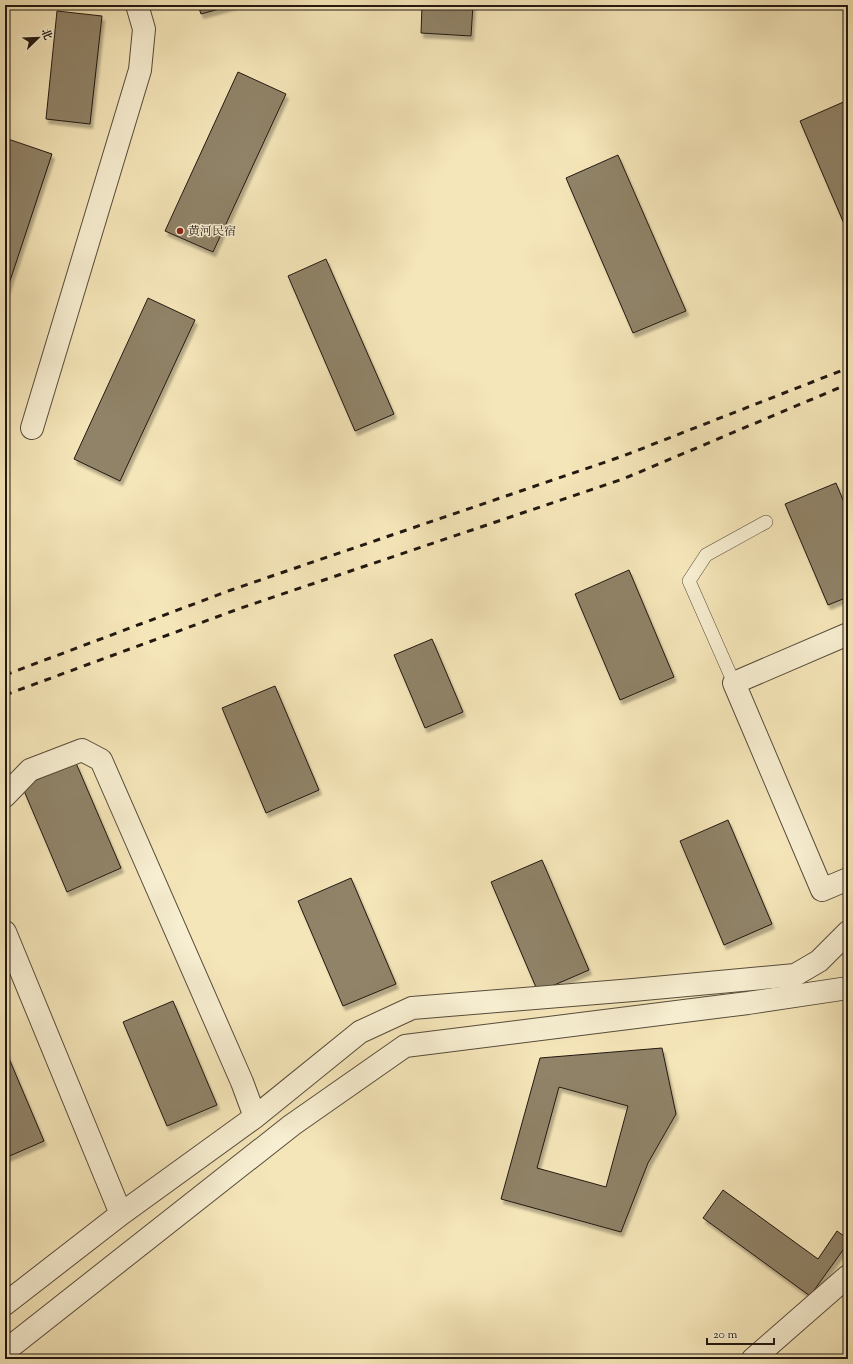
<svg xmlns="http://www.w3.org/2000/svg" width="853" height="1364" font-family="'Sorts Mill Goudy','Noto Serif SC',serif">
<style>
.building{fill:#908368;stroke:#221811;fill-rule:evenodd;filter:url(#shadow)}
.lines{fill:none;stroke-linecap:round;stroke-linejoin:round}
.service-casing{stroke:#574c3b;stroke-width:14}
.minor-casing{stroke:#574c3b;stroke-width:24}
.tertiary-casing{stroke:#574c3b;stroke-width:24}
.service{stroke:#f8efd2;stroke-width:13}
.minor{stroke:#f8efd2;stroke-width:22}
.tertiary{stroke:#f8efd2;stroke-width:22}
.rail{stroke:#221811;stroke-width:3;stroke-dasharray:7 7;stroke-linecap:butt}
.poi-dot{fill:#8f2418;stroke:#f8efd2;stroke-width:1.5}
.labels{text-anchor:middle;stroke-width:3;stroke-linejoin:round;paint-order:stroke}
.poi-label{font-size:12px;fill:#221811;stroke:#f8efd2;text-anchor:start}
</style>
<defs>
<filter id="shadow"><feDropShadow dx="2.5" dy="4.5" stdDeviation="1" flood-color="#0004"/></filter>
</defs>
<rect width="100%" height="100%" fill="#f5e6b9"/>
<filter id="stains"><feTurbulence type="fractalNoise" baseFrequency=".005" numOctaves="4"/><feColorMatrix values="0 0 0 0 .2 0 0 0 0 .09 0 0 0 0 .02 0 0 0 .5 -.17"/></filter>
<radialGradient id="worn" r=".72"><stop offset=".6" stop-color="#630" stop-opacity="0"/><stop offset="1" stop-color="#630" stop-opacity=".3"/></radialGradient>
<path class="building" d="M198,5H234L201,14Z
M422,5H473L471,36L421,33Z
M57,11L102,16L90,124L46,119Z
M238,72L286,94L213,252L165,231Z
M848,100V233L800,121Z
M8,139L52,154L7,290L5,289V148Z
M618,155L686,311L633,333L566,178Z
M326,259L394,414L355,431L288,276Z
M148,298L195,320L120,481L74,459Z
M836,483L848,512V597L828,605L785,504Z
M629,570L674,677L620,700L575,594Z
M432,639L463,712L425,728L394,655Z
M275,686L319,790L266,813L222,708Z
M76,763L121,868L67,892L22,786Z
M728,820L772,924L724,945L680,841Z
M542,860L589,970L538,992L491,882Z
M351,878L396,984L343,1006L298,901Z
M173,1001L217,1105L167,1126L123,1022Z
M662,1048L676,1114L648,1163L621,1232L501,1199L540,1058ZM559,1087L628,1106L606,1187L537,1168Z
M5,1049L44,1141L5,1158Z
M723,1190L818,1259L837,1231L848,1239V1243L810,1296L703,1218Z"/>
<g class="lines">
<defs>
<path id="service" d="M734,683L689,581L706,555L766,522"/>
<path id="minor" d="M32,428L140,70L144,29L137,5
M848,634L734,683L822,890L848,879
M5,796L30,770L82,750L101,760L242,1082L255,1117
M5,932L121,1214
M5,1304L121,1214L255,1117L360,1032L412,1008L633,990L795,975L819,961L848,932
M753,1359L848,1276"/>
<path id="tertiary" d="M5,1351L292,1125L405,1046L748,1003L848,988"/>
</defs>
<use href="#service" class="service-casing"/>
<use href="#minor" class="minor-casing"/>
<use href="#tertiary" class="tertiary-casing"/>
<use href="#service" class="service"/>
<use href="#minor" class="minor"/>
<use href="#tertiary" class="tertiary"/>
<path class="rail" d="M5,675L231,590L623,456L848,368
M5,695L241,608L623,479L848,384"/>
</g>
<circle class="poi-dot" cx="180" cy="231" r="4"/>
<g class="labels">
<g class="poi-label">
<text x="188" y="235">黄河民宿</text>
</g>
</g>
<rect width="853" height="1364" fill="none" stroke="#f5e6b9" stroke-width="20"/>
<rect x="6" y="6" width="841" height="1352" fill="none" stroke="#221811" stroke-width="2"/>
<rect x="10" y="10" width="833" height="1344" fill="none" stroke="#221811"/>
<g transform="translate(38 38) rotate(67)" stroke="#f8efd2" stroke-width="3" paint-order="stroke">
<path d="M0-3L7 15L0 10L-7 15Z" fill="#221811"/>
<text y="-6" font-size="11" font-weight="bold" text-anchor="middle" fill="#221811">北</text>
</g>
<path d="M707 1338v6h67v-6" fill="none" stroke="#221811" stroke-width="2"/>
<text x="713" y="1338" font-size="12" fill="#221811" stroke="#f8efd2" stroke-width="3" paint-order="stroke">20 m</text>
<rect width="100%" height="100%" filter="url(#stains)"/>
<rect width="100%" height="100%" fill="url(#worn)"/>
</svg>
